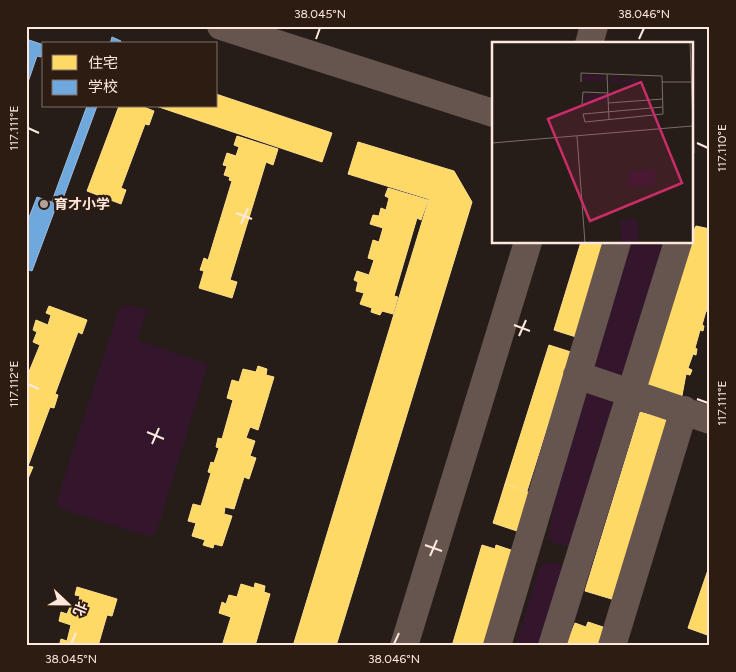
<svg xmlns="http://www.w3.org/2000/svg" width="736" height="672" font-family="Figtree,'Noto Sans SC',sans-serif">
<style>
.green{fill:#33162c}
.homes{fill:#ffd966;stroke:#ffde8a}
.schools{fill:#6fa8dc;stroke:#9abbdd}
.lines{fill:none;stroke-linecap:round;stroke-linejoin:round}
.minor{stroke:#66544e;stroke-width:28}
.ticks{fill:none;stroke:#fee8de;stroke-width:2}
.poi-dot{fill:#b2a199;stroke:#2c1c12;stroke-width:2}
.labels{text-anchor:middle;stroke-width:5;stroke-linejoin:round;paint-order:stroke}
.poi-label{font-size:14px;font-weight:bold;fill:#fee8de;stroke:#2c1c12;text-anchor:start}
.inset-road{fill:none;stroke:#7c6e67;stroke-width:1}
.view{fill:#c82d68;fill-opacity:0.15;stroke:#c82d68;stroke-width:2.5}
.inset-edge{fill:none;stroke:#fee8de;stroke-width:2.5}
.neatline{fill:none;stroke:#fee8de;stroke-width:2}
.ticks-label{font-size:12px;text-anchor:middle;fill:#fee8de}
</style>
<rect width="100%" height="100%" fill="#261d18"/>
<path class="green" d="M627,243H668L626,379L591,373Z
M127,305L148,309L137,340L208,364L157,531L152,535L146,536L61,509L56,503L119,308Z
M592,392L615,401L571,545C562,546 553,544 548,538L559,480L585,393Z
M555,562L562,565L566,572L543,646H515L539,568L545,563Z"/>
<path class="homes" d="M216,94L332,133L322,162L156,106H216Z
M119,106H141L154,111L149,125L145,124L121,188L126,190L121,204L87,191Z
M237,136L278,149L273,165L266,162L230,280L237,282L232,298L199,288L204,271L200,270L204,258L208,260L232,181L229,180L230,177L224,175L227,166L223,165L227,153L236,156L239,147L234,145Z
M358,142L454,171L472,202L336,646H293L429,199L348,174Z
M388,188L428,200L421,220L417,218L394,296L398,297L393,314L382,311L380,315L371,312L372,308L360,304L364,293L356,291L358,282L354,280L357,271L369,275L374,260L368,258L373,240L379,242L383,228L370,224L373,215L379,216L381,208L386,210L389,198L385,196Z
M696,226L710,229L708,305L710,309L709,312L706,311L702,325L704,326L703,331L700,330L695,348L697,349L696,355L693,354L688,368L692,370L690,375L686,374L681,401L645,390L688,242H692V234Z
M581,242H605L576,337L554,330Z
M49,306L87,320L82,334L78,332L55,394L58,395L54,408L50,407L28,466L33,467L27,481L26,379L40,345L33,342L37,332L33,330L36,320L48,325L51,315L46,313Z
M549,345L571,352L527,491L505,484Z
M258,366L267,369L266,375L274,377L258,430L250,427L246,438L255,441L250,456L256,458L249,479L244,477L234,509L225,507L224,514L232,516L222,546L214,544L213,548L203,545L205,540L192,536L196,523L188,521L193,504L201,506L211,473L208,472L211,462L214,463L219,448L216,447L218,438L222,439L233,400L227,398L232,380L239,382L243,369L256,372Z
M640,412L670,420L625,603L585,591Z
M505,484L534,494L526,534L493,523Z
M482,545L495,549L496,545L520,553L488,646H452Z
M710,564V636L688,628Z
M255,583L265,586L264,592L270,594L255,646H222L231,617L219,613L222,602L226,604L229,595L237,597L241,584L254,588Z
M77,587L117,599L112,616L107,615L98,646H59L61,639L67,641L71,625L59,621L61,612L67,614L70,607L77,609L80,596L75,595Z
M588,622L603,627L602,631L610,633L607,646H566L575,623L586,627Z"/>
<path class="schools" d="M112,37L121,41L120,44H110Z
M26,39L44,45L41,57L37,56L26,88Z
M87,106H97L61,204L52,201Z
M37,197L57,204L32,271L26,269V225Z"/>
<g class="lines">
<path class="minor" d="M221,26L493,113
M589,44L594,26
M577,375L710,420
M404,646L528,242
M497,646L617,242
M552,646L678,242
M612,646L684,410"/>
</g>
<path class="ticks" d="M316,39L320,28M639,39L644,28M28,128L39,133M697,143L708,148M236,213L252,219M241,224L248,208M514,325L530,331M519,336L526,320M28,384L39,389M697,399L708,403M147,432L164,439M152,444L159,428M425,545L442,551M430,556L437,540M71,644L76,633M394,644L399,633"/>
<circle class="poi-dot" cx="44" cy="204" r="5"/>
<g class="labels">
<g class="poi-label">
<text x="54" y="209">育才小学</text>
</g>
</g>
<g transform="translate(492 42)">
<rect width="201" height="201" fill="#261d18"/>
<path d="M91,33L112,34L114,39H91ZM119,34L129,35L121,40L145,35V40L119,42ZM115,52L114,59L93,60L94,52ZM162,127L164,143L133,144L132,141H137L136,130ZM145,177L147,201H129L128,178Z" fill="#33162c"/>
<path class="inset-road" d="M198,0L202,111M115,32L117,78M89,40V31L170,34L171,72L93,80L91,72L171,65M170,40H199M116,61L171,57M90,62L91,50L116,51M85,94L93,201M0,101L200,84"/>
<path class="view" d="M149,40L190,141L98,179L56,77Z"/>
<rect width="201" height="201" class="inset-edge"/>
</g>
<rect width="736" height="672" fill="none" stroke="#2c1c12" stroke-width="55"/>
<rect x="42" y="42" width="175" height="65" fill="#2c1c12" stroke="#806e64"/>
<rect x="52" y="55" width="25" height="15" fill="#ffd966" stroke="#806e64"/>
<text x="88" y="68" font-size="15" fill="#fee8de">住宅</text>
<rect x="52" y="80" width="25" height="15" fill="#6fa8dc" stroke="#806e64"/>
<text x="88" y="92" font-size="15" fill="#fee8de">学校</text>
<g transform="translate(68 604) rotate(112)" stroke="#2c1c12" stroke-width="4" paint-order="stroke">
<path d="M0-4L9 19L0 12L-9 19Z" fill="#fee8de"/>
<text y="-8" font-size="14" font-weight="bold" text-anchor="middle" fill="#fee8de">北</text>
</g>
<rect x="28" y="28" width="680" height="616" class="neatline"/>
<g class="ticks-label">
<text x="320" y="18">38.045°N</text>
<text x="644" y="18">38.046°N</text>
<text transform="translate(14 128) rotate(-90)" y="4">117.111°E</text>
<text transform="translate(722 148) rotate(-90)" y="4">117.110°E</text>
<text transform="translate(14 384) rotate(-90)" y="4">117.112°E</text>
<text transform="translate(722 403) rotate(-90)" y="4">117.111°E</text>
<text x="71" y="663">38.045°N</text>
<text x="394" y="663">38.046°N</text>
</g>
</svg>
